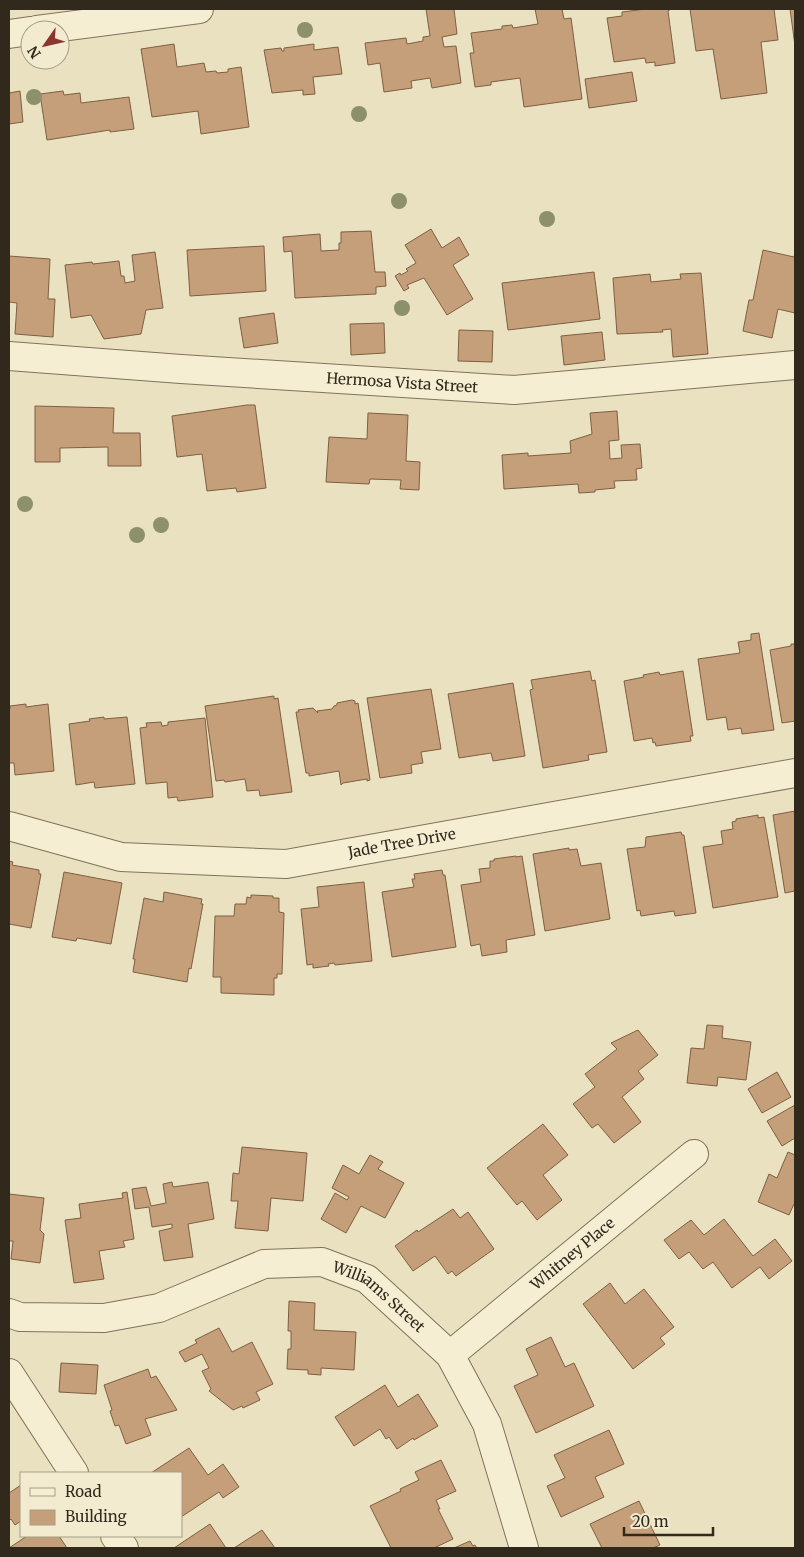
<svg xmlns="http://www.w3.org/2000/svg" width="804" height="1557" font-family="Merriweather,serif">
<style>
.building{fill:#c59f79;stroke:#7e5f41}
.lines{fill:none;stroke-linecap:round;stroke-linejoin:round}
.minor-casing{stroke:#81725a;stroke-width:30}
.minor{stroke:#f5eed2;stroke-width:28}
.tree{fill:#8c906b}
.labels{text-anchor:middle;stroke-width:4;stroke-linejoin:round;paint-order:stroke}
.street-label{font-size:15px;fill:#32291d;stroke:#f2ebcf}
</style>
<rect width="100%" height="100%" fill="#eae1c0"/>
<path class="building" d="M426,9H454L457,34L442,37L444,47L456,46L461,83L432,88L430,78L411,81L412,88L384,92L380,63L368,65L365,43L406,38L407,44L423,41V37L430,36Z
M535,9H562L564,19L571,18L582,99L524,107L520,78L491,82V85L475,87L470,53H474L471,33L502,29V26L512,25L513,28L538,24Z
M646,9H671L668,11L675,63L655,66V62L646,63L645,58L614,62L607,18L622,16V12Z
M690,9H774L778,40L761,42L767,93L721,99L713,49L696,51Z
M790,9H795V46Z
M174,44L177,67L204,63L206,72L216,71L217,73L228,72V69L241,67L249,127L201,134L198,111L152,117L141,49Z
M314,44V50L338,47L342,74L313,77L315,94L303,95V90L272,93L264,50L281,48L282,51H284V48Z
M632,72L637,101L589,108L585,79Z
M20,91L23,122L9,124V93Z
M63,91L64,95L80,93L81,103L129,97L134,129L110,132V130L47,140L40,94Z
M431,229L442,248L459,237L469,255L453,265L473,299L447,315L424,278L407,285L409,288L404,291L395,276L400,273L401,275L408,271L406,269L416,263L405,245Z
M371,231L375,272H385L386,286L376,287V294L295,298L292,251L284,252L283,237L320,234L321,251L339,250V243H341V232Z
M264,246L266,291L190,296L187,250Z
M763,250L794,257L795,253V313L778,309L772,338L743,331L749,300H753Z
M155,252L163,308L146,310L141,334L104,339L91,315L71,318L65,265L92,262L93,264L119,261L121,276H124L125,283L135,281L132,255Z
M9,256L50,259L48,299H55L53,337L15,334L17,303L9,302Z
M594,272L600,319L508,330L502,283Z
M701,273L708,354L673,357L671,329L662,330L663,332L617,334L613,278L650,274L651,282L681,279L680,274Z
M274,313L278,343L244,348L239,318Z
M384,323L385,353L351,355L350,324Z
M459,330L493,331L492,362L458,361Z
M602,332L605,360L564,365L561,336Z
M247,405H255L266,488L237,492L236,488L207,491L202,454L177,457L172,416Z
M35,406L114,408L113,433H140L141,466H108V447L60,448V462H35Z
M617,411L619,440L609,441L610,459L622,458L621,445L640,444L642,468L636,469L637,480L614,481L615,488L595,490V492L579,493L578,484L504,489L502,455L528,453V456L571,453L570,441L592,434L590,413Z
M368,413L408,415L406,461L420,462L419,490L400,489L401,480L370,479L369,484L326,482L329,437L367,439Z
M759,633L774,730L742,734L741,728L728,730L726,717L707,720L698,659L740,653L738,642L751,640V634Z
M791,644H795V721L782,723L770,650L791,646Z
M590,671L592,681L595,680L607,752L588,755L589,760L543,768L530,690L533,689L531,680Z
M683,671L693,736H690L691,741L656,746L655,742L653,743L652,738L634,741L624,681L644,677L643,675L659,672L660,675Z
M513,683L525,756L493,761L491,753L459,758L448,694Z
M431,689L441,749L421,752L423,763L411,765L412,773L380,778L367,698Z
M274,696V699L278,698L292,792L260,796L259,790L247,791L245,779L225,782L224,780L216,781L205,706Z
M352,700L355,701V704L358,703L370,780L367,781V779L343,783L341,785L339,771L309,776V773H306L296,712H299L298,710L313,708L318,713L317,711L332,709L334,706L337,705V703Z
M26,704V707L48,704L54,771L15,775L14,763H9V709H10V706Z
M104,717V719L127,717L135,784L95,788L94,782L76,785L69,724L90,721L89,719Z
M205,718L213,797L178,801L177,797L168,798L167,782L146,784L140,728L147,727L146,723L161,722L162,726L168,725V722Z
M795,811V891L785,893L773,815Z
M758,815V818L764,817L778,897L713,908L703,847L723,844L721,831L733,829L732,822L736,821V819Z
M681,832L682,835H684L696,913L675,916L674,911L641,916L640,910L637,911L627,849L645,847L646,837Z
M569,848V850L577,849L581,866L601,863L610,919L545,931L533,854Z
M516,856V857L522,856L535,935L506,940L507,952L482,956L480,944L471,946L461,885L481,882L479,869L490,868V861H494V859Z
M9,861L13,862L12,865L39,870V874H41L31,928L9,924Z
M442,870L443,875H445L456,947L392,957L382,892L414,887L412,879H415L414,874Z
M64,872L122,883L111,944L77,938L76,941L52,937Z
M364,882L372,961L335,965L334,963L328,964L329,966L313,968V964L307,965L301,909L319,907L317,887Z
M164,892L202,899L201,904H203L191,969L189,968L187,982L133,972L135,959H133L144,898L163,902Z
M251,895L273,896V898H279V912L284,913L282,974H277V978H274V995L221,993V977H213L215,916H234L235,904H246L247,897L251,898Z
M707,1025L723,1026L722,1038L751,1042L746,1080L718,1077L717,1086L687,1083L691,1048L704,1049Z
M638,1030L658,1055L638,1071L644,1079L622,1097L641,1122L614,1143L598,1124L592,1128L573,1104L595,1087L585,1074L617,1049L611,1043Z
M777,1072L791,1097L762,1113L748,1089Z
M795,1105V1138L782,1146L767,1121Z
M543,1124L568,1155L543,1175L562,1200L537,1220L522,1201L517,1205L487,1168Z
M242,1147L307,1153L303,1201L271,1198L268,1231L235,1228L238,1201H231L233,1173L239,1174Z
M788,1152L795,1155V1205L794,1204L789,1215L758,1202L769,1174L777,1178Z
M370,1155L383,1162L378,1169L404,1183L385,1218L361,1206L346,1233L321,1219L335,1193L347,1200L349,1197L332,1188L343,1165L359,1174Z
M172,1182L173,1187L208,1182L214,1219L188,1224L193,1257L164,1261L159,1231L172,1228V1224L152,1227L149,1207L135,1209L132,1189L146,1187L151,1206L166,1203L163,1184Z
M127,1192L134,1239L123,1241L125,1247L99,1251L104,1279L74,1283L65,1220L81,1218L79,1204L123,1198L122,1193Z
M9,1194L44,1198L40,1230L44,1234L40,1263L11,1259L13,1241H9Z
M453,1209L460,1218L468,1212L494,1249L456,1276L452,1271L448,1274L435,1256L413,1271L395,1246L417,1230L418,1232Z
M724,1219L753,1256L775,1239L792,1261L769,1279L760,1267L732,1288L713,1262L703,1269L689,1252L679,1259L664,1240L691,1220L704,1235Z
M610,1283L625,1304L644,1289L674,1327L660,1338L665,1344L633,1369L583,1304Z
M289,1301L315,1303L314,1330L356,1332L354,1370L321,1368V1375L308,1374V1370L287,1369L288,1349H291V1331H288Z
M219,1328L232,1352L252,1342L273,1384L256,1392L260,1400L243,1408L242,1406L233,1410L209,1391L211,1389L202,1371L209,1368L202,1354L185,1362L179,1352L197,1343L195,1340Z
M551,1337L565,1367L574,1363L594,1406L536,1433L514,1386L538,1375L526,1349Z
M61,1363L98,1365L96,1394L59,1392Z
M148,1369L151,1378L156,1376L177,1410L145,1419L151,1435L126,1444L119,1425L115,1426L110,1411L112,1410L104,1385Z
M385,1385L398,1407L418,1394L438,1426L414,1440L413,1438L397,1449L389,1437L386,1439L380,1429L354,1446L335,1417Z
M609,1430L624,1464L595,1477L604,1497L561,1517L547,1486L565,1478L554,1455Z
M189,1448L208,1475L223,1464L239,1487L223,1498L219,1492L181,1517V1473H151Z
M441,1460L456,1491L436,1500L440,1509H438L453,1539L434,1548H391L370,1506L401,1491L400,1489L419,1480L415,1472Z
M21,1485V1521L15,1525L11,1519L9,1521V1493Z
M639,1501L660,1545L653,1548H602L590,1524Z
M210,1524L226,1548H174Z
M262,1530L275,1548H234Z
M27,1536H59L67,1548H9Z
M470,1541L473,1546L475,1545L477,1548H454Z"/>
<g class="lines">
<defs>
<g id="minor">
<path d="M37,30L199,9"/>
<path d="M9,34L30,31"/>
<path id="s1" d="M9,356L181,369L514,390L795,365"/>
<path id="s2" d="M9,826L121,857L286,864L795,773"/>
<path id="s3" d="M9,1313L20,1317L104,1318L159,1308L264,1264L322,1262L367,1279L450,1355L487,1424L524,1548"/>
<path id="s4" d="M450,1355L694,1154"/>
<path d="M9,1373L74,1473"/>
<path d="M115,1536L124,1548"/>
</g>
</defs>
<use href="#minor" class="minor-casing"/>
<use href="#minor" class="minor"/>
</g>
<g class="tree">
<circle cx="305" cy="30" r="8"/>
<circle cx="34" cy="97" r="8"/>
<circle cx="359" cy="114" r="8"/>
<circle cx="399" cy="201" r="8"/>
<circle cx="547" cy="219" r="8"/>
<circle cx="402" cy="308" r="8"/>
<circle cx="25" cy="504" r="8"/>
<circle cx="161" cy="525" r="8"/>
<circle cx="137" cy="535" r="8"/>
</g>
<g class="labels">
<g class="street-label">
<text dy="5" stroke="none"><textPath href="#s1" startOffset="394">Hermosa Vista Street</textPath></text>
<text dy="5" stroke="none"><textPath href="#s2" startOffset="399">Jade Tree Drive</textPath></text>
<text dy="5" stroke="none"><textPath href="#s4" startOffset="159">Whitney Place</textPath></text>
<text dy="5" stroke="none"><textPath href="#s3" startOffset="391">Williams Street</textPath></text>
</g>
</g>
<rect width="804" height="1557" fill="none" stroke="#32291d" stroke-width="20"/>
<rect x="20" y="1472" width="162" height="65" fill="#f2ebcf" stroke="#a59d88"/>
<rect x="30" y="1488" width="25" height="8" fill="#f5eed2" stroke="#a59d88"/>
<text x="65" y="1497" font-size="15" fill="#32291d">Road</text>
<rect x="30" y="1510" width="25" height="15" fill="#c59f79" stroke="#a59d88"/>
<text x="65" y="1522" font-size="15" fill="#32291d">Building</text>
<g transform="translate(45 45) rotate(236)"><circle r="24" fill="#f2ebcf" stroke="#a59d88"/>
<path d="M0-4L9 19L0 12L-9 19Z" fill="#8b352e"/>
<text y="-8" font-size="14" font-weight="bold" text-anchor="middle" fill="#32291d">N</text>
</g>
<path d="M624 1527v8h89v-8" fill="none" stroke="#32291d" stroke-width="2.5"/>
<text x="632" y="1527" font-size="15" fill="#32291d" stroke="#f2ebcf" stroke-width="4" paint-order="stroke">20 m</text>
</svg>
